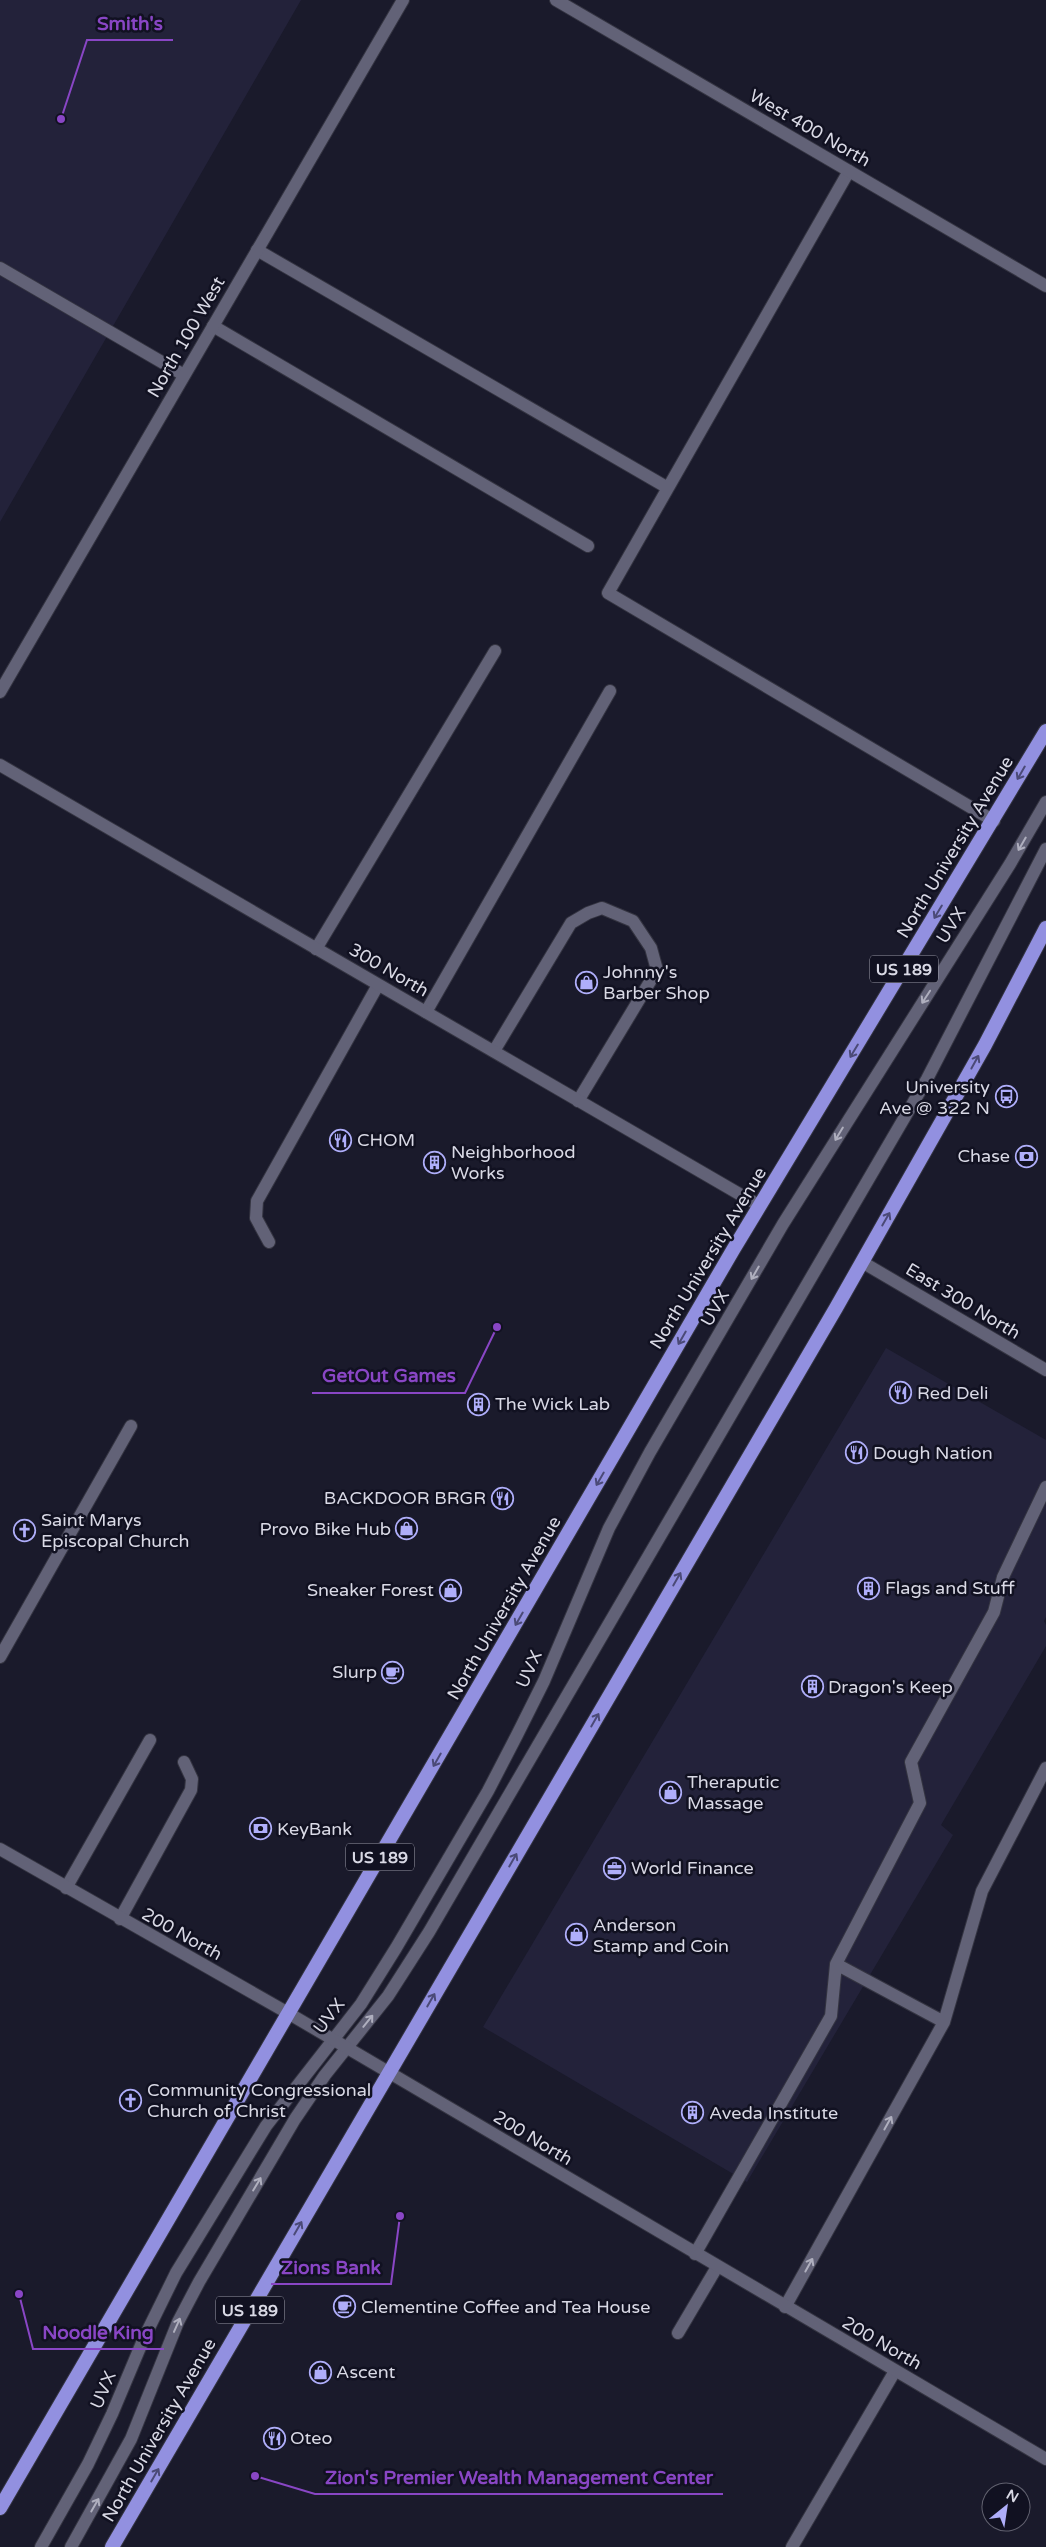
<svg xmlns="http://www.w3.org/2000/svg" width="1046" height="2547" font-family="'Varela Round',sans-serif">
<style>
.built{fill:#23223a}
.lines{fill:none;stroke-linecap:round;stroke-linejoin:round}
.service-casing{stroke:#343441;stroke-width:14}
.minor-casing{stroke:#343441;stroke-width:14}
.trunk-casing{stroke:#343441;stroke-width:16}
.service{stroke:#626277;stroke-width:12}
.minor{stroke:#626277;stroke-width:12}
.trunk{stroke:#9290e0;stroke-width:14}
.oneway{stroke:#4b4a77}
.oneway2{stroke:#afafbe}
.labels{text-anchor:middle;stroke-width:5;stroke-linejoin:round;paint-order:stroke}
.shield{fill:#111121;stroke:#9d9daa;stroke-width:1}
.shield-label{font-size:16px;font-weight:bold;fill:#d9d9e5}
.street-label{font-size:18px;fill:#d9d9e5;stroke:#111121}
.poi-label{font-size:18px;fill:#d9d9e5;stroke:#111121;text-anchor:start}
.leader{fill:none;stroke:#8946c5;stroke-width:2}
.callout-dot{fill:#8946c5;stroke:#111121;stroke-width:2}
.callout-label{font-size:19px;text-anchor:middle;font-weight:bold;fill:#8946c5;stroke:#111121;stroke-width:5;stroke-linejoin:round;paint-order:stroke}
</style>
<rect width="100%" height="100%" fill="#1a1a2b"/>
<path class="built" d="M0,0H301L0,522Z
M886,1348L1046,1440V1617L1044,1621L1046,1625V1646L941,1825L953,1835L747,2182L483,2027Z"/>
<g class="lines">
<defs>
<path id="service" d="M849,171L608,593L994,821
M257,250L668,488
M0,268L184,375
M213,326L588,546
M316,949L495,651
M426,1012L610,691
M494,1051L571,923L588,913L602,908L633,921L651,948L657,970L578,1101
M269,1242L256,1218L257,1201L378,985
M0,1657L131,1426
M66,1888L150,1740
M120,1919L191,1790L192,1779L184,1762
M836,1964L944,2022
M695,2254L831,2016L836,1964L920,1803L911,1762L994,1612L1003,1577L1046,1487
M785,2307L944,2022L982,1891L1046,1768
M678,2333L717,2267
M41,2547L88,2464L112,2414L144,2338L176,2273L266,2126L361,2004L396,1948L488,1791L517,1735L544,1681L609,1528L650,1452L783,1224L1010,864L1046,802
M71,2547L131,2439L178,2322L199,2282L295,2119L325,2075L388,1996L429,1932L927,1079L1046,849
M792,2547L895,2371"/>
<path id="minor" d="M556,0L1046,286
M0,692L403,0
M0,765L760,1206
M862,1262L1046,1370
M0,1849L288,2013L1046,2459"/>
<path id="trunk" d="M0,2508L733,1250L1046,731
M112,2547L836,1308L985,1045L1046,928"/>
</defs>
<use href="#service" class="service-casing"/>
<use href="#minor" class="minor-casing"/>
<use href="#trunk" class="trunk-casing"/>
<use href="#service" class="service"/>
<use href="#minor" class="minor"/>
<use href="#trunk" class="trunk"/>
</g>
<defs><path id="oneway-shaft" d="M-6 0H5M1.5-3L5.5 0L1.5 3" fill="none" stroke-width="1.6" stroke-linecap="round" stroke-linejoin="round" transform="scale(1.25)"/></defs>
<g class="oneway">
<use href="#oneway-shaft" transform="translate(1021 773) rotate(120)"/>
<use href="#oneway-shaft" transform="translate(938 912) rotate(121)"/>
<use href="#oneway-shaft" transform="translate(854 1051) rotate(121)"/>
<use href="#oneway-shaft" transform="translate(975 1062) rotate(-61)"/>
<use href="#oneway-shaft" transform="translate(886 1219) rotate(-60)"/>
<use href="#oneway-shaft" transform="translate(682 1338) rotate(120)"/>
<use href="#oneway-shaft" transform="translate(600 1479) rotate(120)"/>
<use href="#oneway-shaft" transform="translate(677 1579) rotate(-60)"/>
<use href="#oneway-shaft" transform="translate(519 1619) rotate(120)"/>
<use href="#oneway-shaft" transform="translate(595 1720) rotate(-60)"/>
<use href="#oneway-shaft" transform="translate(437 1760) rotate(120)"/>
<use href="#oneway-shaft" transform="translate(513 1860) rotate(-60)"/>
<use href="#oneway-shaft" transform="translate(431 2000) rotate(-60)"/>
<use href="#oneway-shaft" transform="translate(298 2228) rotate(-60)"/>
<use href="#oneway-shaft" transform="translate(155 2475) rotate(-60)"/>
</g>
<g class="oneway2">
<use href="#oneway-shaft" transform="translate(1022 844) rotate(120)"/>
<use href="#oneway-shaft" transform="translate(926 997) rotate(123)"/>
<use href="#oneway-shaft" transform="translate(839 1134) rotate(121)"/>
<use href="#oneway-shaft" transform="translate(755 1273) rotate(120)"/>
<use href="#oneway-shaft" transform="translate(368 2021) rotate(-51)"/>
<use href="#oneway-shaft" transform="translate(888 2123) rotate(-61)"/>
<use href="#oneway-shaft" transform="translate(257 2184) rotate(-59)"/>
<use href="#oneway-shaft" transform="translate(809 2265) rotate(-61)"/>
<use href="#oneway-shaft" transform="translate(177 2325) rotate(-66)"/>
<use href="#oneway-shaft" transform="translate(95 2505) rotate(-60)"/>
</g>
<defs>
<symbol id="shop-ring" viewBox="-11 -11 22 22"><circle r="9.5" fill="#111121" stroke="#afaefa" stroke-width="1.5"/><path d="M-5-2.5h2.3a2.7 3.5 0 0 1 5.4 0H5L5.5 6h-11ZM-1.5-2.5h3a1.5 2.3 0 0 0-3 0Z" fill="#afaefa"/></symbol>
<symbol id="bus-ring" viewBox="-11 -11 22 22"><circle r="9.5" fill="#111121" stroke="#afaefa" stroke-width="1.5"/><path d="M-5-6H5V4H4V6H2V4H-2V6H-4V4H-5ZM-3.5-4V0h7V-4ZM-3.5 1.2v1.5H-2V1.2ZM2 1.2v1.5H3.5V1.2Z" fill="#afaefa"/></symbol>
<symbol id="restaurant-ring" viewBox="-11 -11 22 22"><circle r="9.5" fill="#111121" stroke="#afaefa" stroke-width="1.5"/><path d="M-5-6h1v4h1v-4h1v4h1v-4h1v5L-1.5 .5V6h-2V.5L-5-1ZM5-6V6H3V1.5H1.5Q1.5-4 5-6Z" fill="#afaefa"/></symbol>
<symbol id="bank-ring" viewBox="-11 -11 22 22"><circle r="9.5" fill="#111121" stroke="#afaefa" stroke-width="1.5"/><path d="M-6-4H6V4H-6ZM0-2.3a2.3 2.3 0 1 0 0 4.6a2.3 2.3 0 1 0 0-4.6Z" fill="#afaefa"/></symbol>
<symbol id="building-ring" viewBox="-11 -11 22 22"><circle r="9.5" fill="#111121" stroke="#afaefa" stroke-width="1.5"/><path d="M-4-6H4V6H1V3H-1V6H-4ZM-2.5-4.3h1.7v1.8h-1.7ZM.8-4.3h1.7v1.8H.8ZM-2.5-1h1.7V.8h-1.7ZM.8-1h1.7V.8H.8Z" fill="#afaefa"/></symbol>
<symbol id="church-ring" viewBox="-11 -11 22 22"><circle r="9.5" fill="#111121" stroke="#afaefa" stroke-width="1.5"/><path d="M-1.2-6h2.4v3.5h3.3v2.4h-3.3V6h-2.4V-.1h-3.3v-2.4h3.3Z" fill="#afaefa"/></symbol>
<symbol id="cafe-ring" viewBox="-11 -11 22 22"><circle r="9.5" fill="#111121" stroke="#afaefa" stroke-width="1.5"/><path d="M-5.5-4.5H6V0H3Q3 3.5 0 3.5H-2.5Q-5.5 3.5-5.5 0ZM3-3.2v2h1.7v-2ZM-6 4.5H4V6H-6Z" fill="#afaefa"/></symbol>
<symbol id="office-ring" viewBox="-11 -11 22 22"><circle r="9.5" fill="#111121" stroke="#afaefa" stroke-width="1.5"/><path d="M-6-3h4V-5.5h4V-3h4V5H-6ZM-1-4.5V-3h2v-1.5ZM-6 0V1H6V0Z" fill="#afaefa"/></symbol>
</defs>
<g fill-rule="evenodd">
<use href="#shop-ring" x="574" y="970" width="25" height="25"/>
<use href="#bus-ring" x="994" y="1084" width="25" height="25"/>
<use href="#restaurant-ring" x="328" y="1128" width="25" height="25"/>
<use href="#bank-ring" x="1014" y="1144" width="25" height="25"/>
<use href="#building-ring" x="422" y="1150" width="25" height="25"/>
<use href="#restaurant-ring" x="888" y="1380" width="25" height="25"/>
<use href="#building-ring" x="466" y="1392" width="25" height="25"/>
<use href="#restaurant-ring" x="844" y="1440" width="25" height="25"/>
<use href="#restaurant-ring" x="490" y="1486" width="25" height="25"/>
<use href="#shop-ring" x="394" y="1516" width="25" height="25"/>
<use href="#church-ring" x="12" y="1518" width="25" height="25"/>
<use href="#building-ring" x="856" y="1576" width="25" height="25"/>
<use href="#shop-ring" x="438" y="1578" width="25" height="25"/>
<use href="#cafe-ring" x="380" y="1660" width="25" height="25"/>
<use href="#building-ring" x="800" y="1674" width="25" height="25"/>
<use href="#shop-ring" x="658" y="1780" width="25" height="25"/>
<use href="#bank-ring" x="248" y="1816" width="25" height="25"/>
<use href="#office-ring" x="602" y="1856" width="25" height="25"/>
<use href="#shop-ring" x="564" y="1922" width="25" height="25"/>
<use href="#church-ring" x="118" y="2088" width="25" height="25"/>
<use href="#building-ring" x="680" y="2100" width="25" height="25"/>
<use href="#cafe-ring" x="332" y="2294" width="25" height="25"/>
<use href="#shop-ring" x="308" y="2360" width="25" height="25"/>
<use href="#restaurant-ring" x="262" y="2426" width="25" height="25"/>
</g>
<g class="labels">
<g class="shield">
<rect x="870" y="955.5" width="68" height="27" rx="4"/>
<rect x="346" y="1843.5" width="68" height="27" rx="4"/>
<rect x="216" y="2296.5" width="68" height="27" rx="4"/>
</g>
<g class="shield-label">
<text x="904" y="975">US 189</text>
<text x="380" y="1863">US 189</text>
<text x="250" y="2316">US 189</text>
</g>
<g class="street-label">
<text transform="translate(810 128) rotate(30)" y="6">West 400 North</text>
<text transform="translate(186 337) rotate(-60)" y="6">North 100 West</text>
<text transform="translate(955 847) rotate(-59)" y="6">North University Avenue</text>
<text transform="translate(951 925) rotate(-58)" y="6">UVX</text>
<text transform="translate(389 970) rotate(30)" y="6">300 North</text>
<text transform="translate(708 1258) rotate(-59)" y="6">North University Avenue</text>
<text transform="translate(963 1301) rotate(31)" y="6">East 300 North</text>
<text transform="translate(715 1308) rotate(-60)" y="6">UVX</text>
<text transform="translate(504 1608) rotate(-60)" y="6">North University Avenue</text>
<text transform="translate(529 1669) rotate(-66)" y="6">UVX</text>
<text transform="translate(182 1934) rotate(29)" y="6">200 North</text>
<text transform="translate(329 2016) rotate(-53)" y="6">UVX</text>
<text transform="translate(533 2138) rotate(31)" y="6">200 North</text>
<text transform="translate(882 2343) rotate(30)" y="6">200 North</text>
<text transform="translate(103 2390) rotate(-67)" y="6">UVX</text>
<text transform="translate(159 2430) rotate(-60)" y="6">North University Avenue</text>
</g>
<g class="poi-label">
<text x="603" y="978">Johnny's<tspan x="603" dy="21">Barber Shop</tspan></text>
<text x="990" y="1093" text-anchor="end">University<tspan x="990" dy="21">Ave @ 322 N</tspan></text>
<text x="357" y="1146">CHOM</text>
<text x="451" y="1158">Neighborhood<tspan x="451" dy="21">Works</tspan></text>
<text x="1010" y="1162" text-anchor="end">Chase</text>
<text x="917" y="1399">Red Deli</text>
<text x="495" y="1410">The Wick Lab</text>
<text x="873" y="1459">Dough Nation</text>
<text x="486" y="1504" text-anchor="end">BACKDOOR BRGR</text>
<text x="41" y="1526">Saint Marys<tspan x="41" dy="21">Episcopal Church</tspan></text>
<text x="391" y="1535" text-anchor="end">Provo Bike Hub</text>
<text x="885" y="1594">Flags and Stuff</text>
<text x="434" y="1596" text-anchor="end">Sneaker Forest</text>
<text x="377" y="1678" text-anchor="end">Slurp</text>
<text x="828" y="1693">Dragon's Keep</text>
<text x="687" y="1788">Theraputic<tspan x="687" dy="21">Massage</tspan></text>
<text x="277" y="1835">KeyBank</text>
<text x="631" y="1874">World Finance</text>
<text x="593" y="1931">Anderson<tspan x="593" dy="21">Stamp and Coin</tspan></text>
<text x="147" y="2096">Community Congressional<tspan x="147" dy="21">Church of Christ</tspan></text>
<text x="709" y="2119">Aveda Institute</text>
<text x="361" y="2313">Clementine Coffee and Tea House</text>
<text x="336" y="2378">Ascent</text>
<text x="290" y="2444">Oteo</text>
</g>
</g>
<path class="leader" d="M61 119L87 40H173M497 1327L465 1393H312M400 2216L391 2284H271M19 2294L33 2349H164M255 2476L315 2494H723"/>
<g class="callout-dot">
<circle cx="61" cy="119" r="5"/>
<circle cx="497" cy="1327" r="5"/>
<circle cx="400" cy="2216" r="5"/>
<circle cx="19" cy="2294" r="5"/>
<circle cx="255" cy="2476" r="5"/>
</g>
<g class="callout-label">
<text x="130" y="30">Smith's</text>
<text x="389" y="1382">GetOut Games</text>
<text x="331" y="2274">Zions Bank</text>
<text x="98" y="2339">Noodle King</text>
<text x="519" y="2484">Zion's Premier Wealth Management Center</text>
</g>
<g transform="translate(1006 2507) rotate(30)"><circle r="24" fill="#111121" stroke="#61616f"/>
<path d="M0-4L9 19L0 12L-9 19Z" fill="#afaefa"/>
<text y="-8" font-size="14" font-weight="bold" text-anchor="middle" fill="#d9d9e5">N</text>
</g>
</svg>
